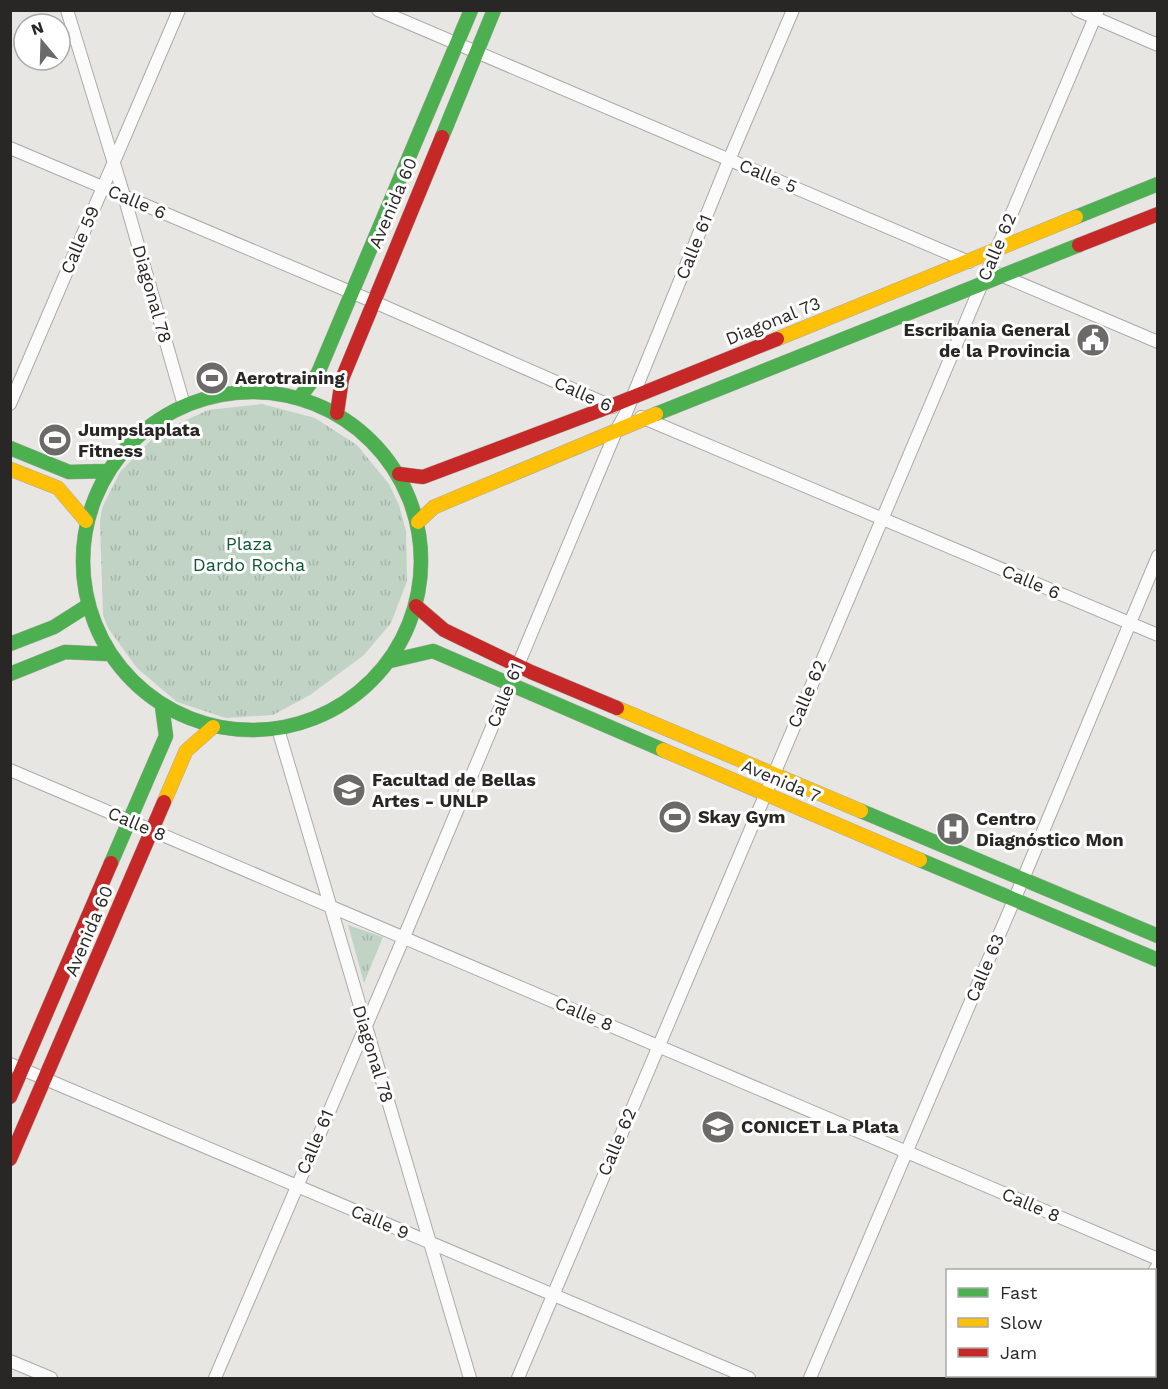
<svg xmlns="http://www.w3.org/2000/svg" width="1168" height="1389" font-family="'Work Sans',sans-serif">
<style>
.grass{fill:url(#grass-tufts)}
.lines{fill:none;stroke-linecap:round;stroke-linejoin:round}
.street-casing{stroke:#acaaa7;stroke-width:14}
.fast-casing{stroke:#acaaa7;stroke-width:15}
.slow-casing{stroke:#acaaa7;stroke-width:15}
.jam-casing{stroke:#acaaa7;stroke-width:15}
.street{stroke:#fcfbfb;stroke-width:12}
.fast{stroke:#4caf50;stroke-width:14}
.slow{stroke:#ffc107;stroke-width:14}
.jam{stroke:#c62828;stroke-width:14}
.labels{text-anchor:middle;stroke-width:6;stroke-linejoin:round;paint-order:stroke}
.street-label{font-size:18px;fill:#292725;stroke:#fff}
.poi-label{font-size:18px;font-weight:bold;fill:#292725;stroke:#fff;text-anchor:start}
.park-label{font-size:18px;fill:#0c5633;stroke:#fff}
</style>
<defs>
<pattern id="grass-tufts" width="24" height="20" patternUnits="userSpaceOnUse" patternTransform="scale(1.5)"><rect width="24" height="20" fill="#c0d3c5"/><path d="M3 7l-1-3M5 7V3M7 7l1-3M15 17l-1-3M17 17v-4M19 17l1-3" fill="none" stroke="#a5b5a9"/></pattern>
</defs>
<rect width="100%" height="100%" fill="#e8e6e3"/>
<path class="grass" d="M262,404L315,418L357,445L389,484L399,505L406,531L407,581L391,623L364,655L310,695L273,715L226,718L177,702L137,668L108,628L103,615L100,521L102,508L120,472L158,433L208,410Z
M348,925L383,937L364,983Z"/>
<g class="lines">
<defs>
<path id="street" d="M67,10L124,196L184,405
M378,10L969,262
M1077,10L1158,45
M10,148L372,301L613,407
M998,274L1158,342
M10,404L179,10
M641,417L1158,635
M278,729L470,1378
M10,770L1158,1259
M10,1064L749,1378
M1154,1272L1158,1265
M10,1361L51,1378
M215,1378L404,937L617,429L626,413L729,160L793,10
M518,1378L1098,10
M810,1378L1023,879L1158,556
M1110,1378L1112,1376"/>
<path id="fast" d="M442,137L494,10
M1076,217L1158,184
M83 561a169 169 0 1 1 338 0a169 169 0 1 1-338 0Z
M300,397L318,373L471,10
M656,414L1079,245
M10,448L69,472L107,471
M10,644L54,627L87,606
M390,661L433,651L663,750
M10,674L65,652L108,654
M861,811L1158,936
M920,860L1158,960
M111,863L166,736L162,706"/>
<path id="slow" d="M777,339L1076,217
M10,469L58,488L86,521
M418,522L434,507L656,414
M617,708L861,811
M663,750L920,860
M164,802L186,751L213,727"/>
<path id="jam" d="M1079,245L1158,214
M337,413L342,379L442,137
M399,474L423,477L611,406L777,339
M416,606L444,630L531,672L617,708
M10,1097L111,863
M10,1159L164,802"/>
</defs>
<use href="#street" class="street-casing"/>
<use href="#fast" class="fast-casing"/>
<use href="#slow" class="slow-casing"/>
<use href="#jam" class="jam-casing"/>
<use href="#street" class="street"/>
<use href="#fast" class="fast"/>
<use href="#slow" class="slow"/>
<use href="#jam" class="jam"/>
</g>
<defs>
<symbol id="civic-disc" viewBox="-11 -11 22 22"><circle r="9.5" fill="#6c6a68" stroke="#fff"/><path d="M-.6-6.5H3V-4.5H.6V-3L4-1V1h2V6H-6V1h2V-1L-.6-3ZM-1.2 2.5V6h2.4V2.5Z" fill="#fff"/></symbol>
<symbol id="stadium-disc" viewBox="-11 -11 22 22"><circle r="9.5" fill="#6c6a68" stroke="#fff"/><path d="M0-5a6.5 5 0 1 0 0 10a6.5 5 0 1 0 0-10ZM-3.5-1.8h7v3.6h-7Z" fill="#fff"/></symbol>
<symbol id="university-disc" viewBox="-11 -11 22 22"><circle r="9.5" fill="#6c6a68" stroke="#fff"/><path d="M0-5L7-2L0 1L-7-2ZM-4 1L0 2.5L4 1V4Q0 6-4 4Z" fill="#fff"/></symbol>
<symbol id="hospital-disc" viewBox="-11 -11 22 22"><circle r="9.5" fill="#6c6a68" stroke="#fff"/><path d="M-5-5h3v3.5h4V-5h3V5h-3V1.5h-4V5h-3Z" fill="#fff"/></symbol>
</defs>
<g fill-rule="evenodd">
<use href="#civic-disc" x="1074" y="321" width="38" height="38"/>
<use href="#stadium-disc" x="193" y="359" width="38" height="38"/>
<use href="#stadium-disc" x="36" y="421" width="38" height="38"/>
<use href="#university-disc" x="330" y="771" width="38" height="38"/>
<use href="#stadium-disc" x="656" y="798" width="38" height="38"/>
<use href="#hospital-disc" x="934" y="810" width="38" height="38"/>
<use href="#university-disc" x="699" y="1108" width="38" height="38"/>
</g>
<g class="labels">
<g class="street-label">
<text transform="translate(768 176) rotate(23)" y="6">Calle 5</text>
<text transform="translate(137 202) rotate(23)" y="6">Calle 6</text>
<text transform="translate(393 203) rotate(-67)" y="6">Avenida 60</text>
<text transform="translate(80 240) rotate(-67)" y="6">Calle 59</text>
<text transform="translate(694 247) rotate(-68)" y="6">Calle 61</text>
<text transform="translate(997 247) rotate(-67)" y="6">Calle 62</text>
<text transform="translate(152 294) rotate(74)" y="6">Diagonal 78</text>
<text transform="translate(773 321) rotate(-22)" y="6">Diagonal 73</text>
<text transform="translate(583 394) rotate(24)" y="6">Calle 6</text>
<text transform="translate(1031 582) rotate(23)" y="6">Calle 6</text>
<text transform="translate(807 694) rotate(-67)" y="6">Calle 62</text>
<text transform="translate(505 695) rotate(-68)" y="6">Calle 61</text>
<text transform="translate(781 781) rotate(23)" y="6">Avenida 7</text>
<text transform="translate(137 824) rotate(23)" y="6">Calle 8</text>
<text transform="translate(89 931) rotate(-67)" y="6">Avenida 60</text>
<text transform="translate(985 968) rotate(-67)" y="6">Calle 63</text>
<text transform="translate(584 1014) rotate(23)" y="6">Calle 8</text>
<text transform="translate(373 1054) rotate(73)" y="6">Diagonal 78</text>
<text transform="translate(315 1142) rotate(-67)" y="6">Calle 61</text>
<text transform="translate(617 1142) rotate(-67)" y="6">Calle 62</text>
<text transform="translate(1031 1205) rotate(23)" y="6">Calle 8</text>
<text transform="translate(380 1222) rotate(23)" y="6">Calle 9</text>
</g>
<g class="poi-label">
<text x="1070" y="336" text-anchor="end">Escribania General<tspan x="1070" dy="21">de la Provincia</tspan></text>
<text x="235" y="384">Aerotraining</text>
<text x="78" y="436">Jumpslaplata<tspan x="78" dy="21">Fitness</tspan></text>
<text x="372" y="786">Facultad de Bellas<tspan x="372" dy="21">Artes - UNLP</tspan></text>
<text x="698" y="823">Skay Gym</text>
<text x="976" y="825">Centro<tspan x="976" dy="21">Diagnóstico Mon</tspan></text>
<text x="741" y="1133">CONICET La Plata</text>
</g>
<g class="park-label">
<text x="249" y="550">Plaza<tspan x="249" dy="21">Dardo Rocha</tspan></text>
</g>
</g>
<rect width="1168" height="1389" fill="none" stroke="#292725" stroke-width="24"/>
<rect x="946" y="1269" width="210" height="108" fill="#ffffff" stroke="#a9a9a8" stroke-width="1.5"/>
<rect x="958" y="1288" width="30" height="9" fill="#4caf50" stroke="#a9a9a8" stroke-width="1.5"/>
<text x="1000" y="1299" font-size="18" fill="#292725">Fast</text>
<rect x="958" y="1318" width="30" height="9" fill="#ffc107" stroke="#a9a9a8" stroke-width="1.5"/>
<text x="1000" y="1329" font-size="18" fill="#292725">Slow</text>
<rect x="958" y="1348" width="30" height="9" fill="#c62828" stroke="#a9a9a8" stroke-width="1.5"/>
<text x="1000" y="1359" font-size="18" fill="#292725">Jam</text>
<g transform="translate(42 42) rotate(341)"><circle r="28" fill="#ffffff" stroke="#a9a9a8" stroke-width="1.5"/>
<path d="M0-4.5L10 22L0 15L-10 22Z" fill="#6c6a68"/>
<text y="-9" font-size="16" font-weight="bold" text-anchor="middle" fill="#292725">N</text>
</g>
</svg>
